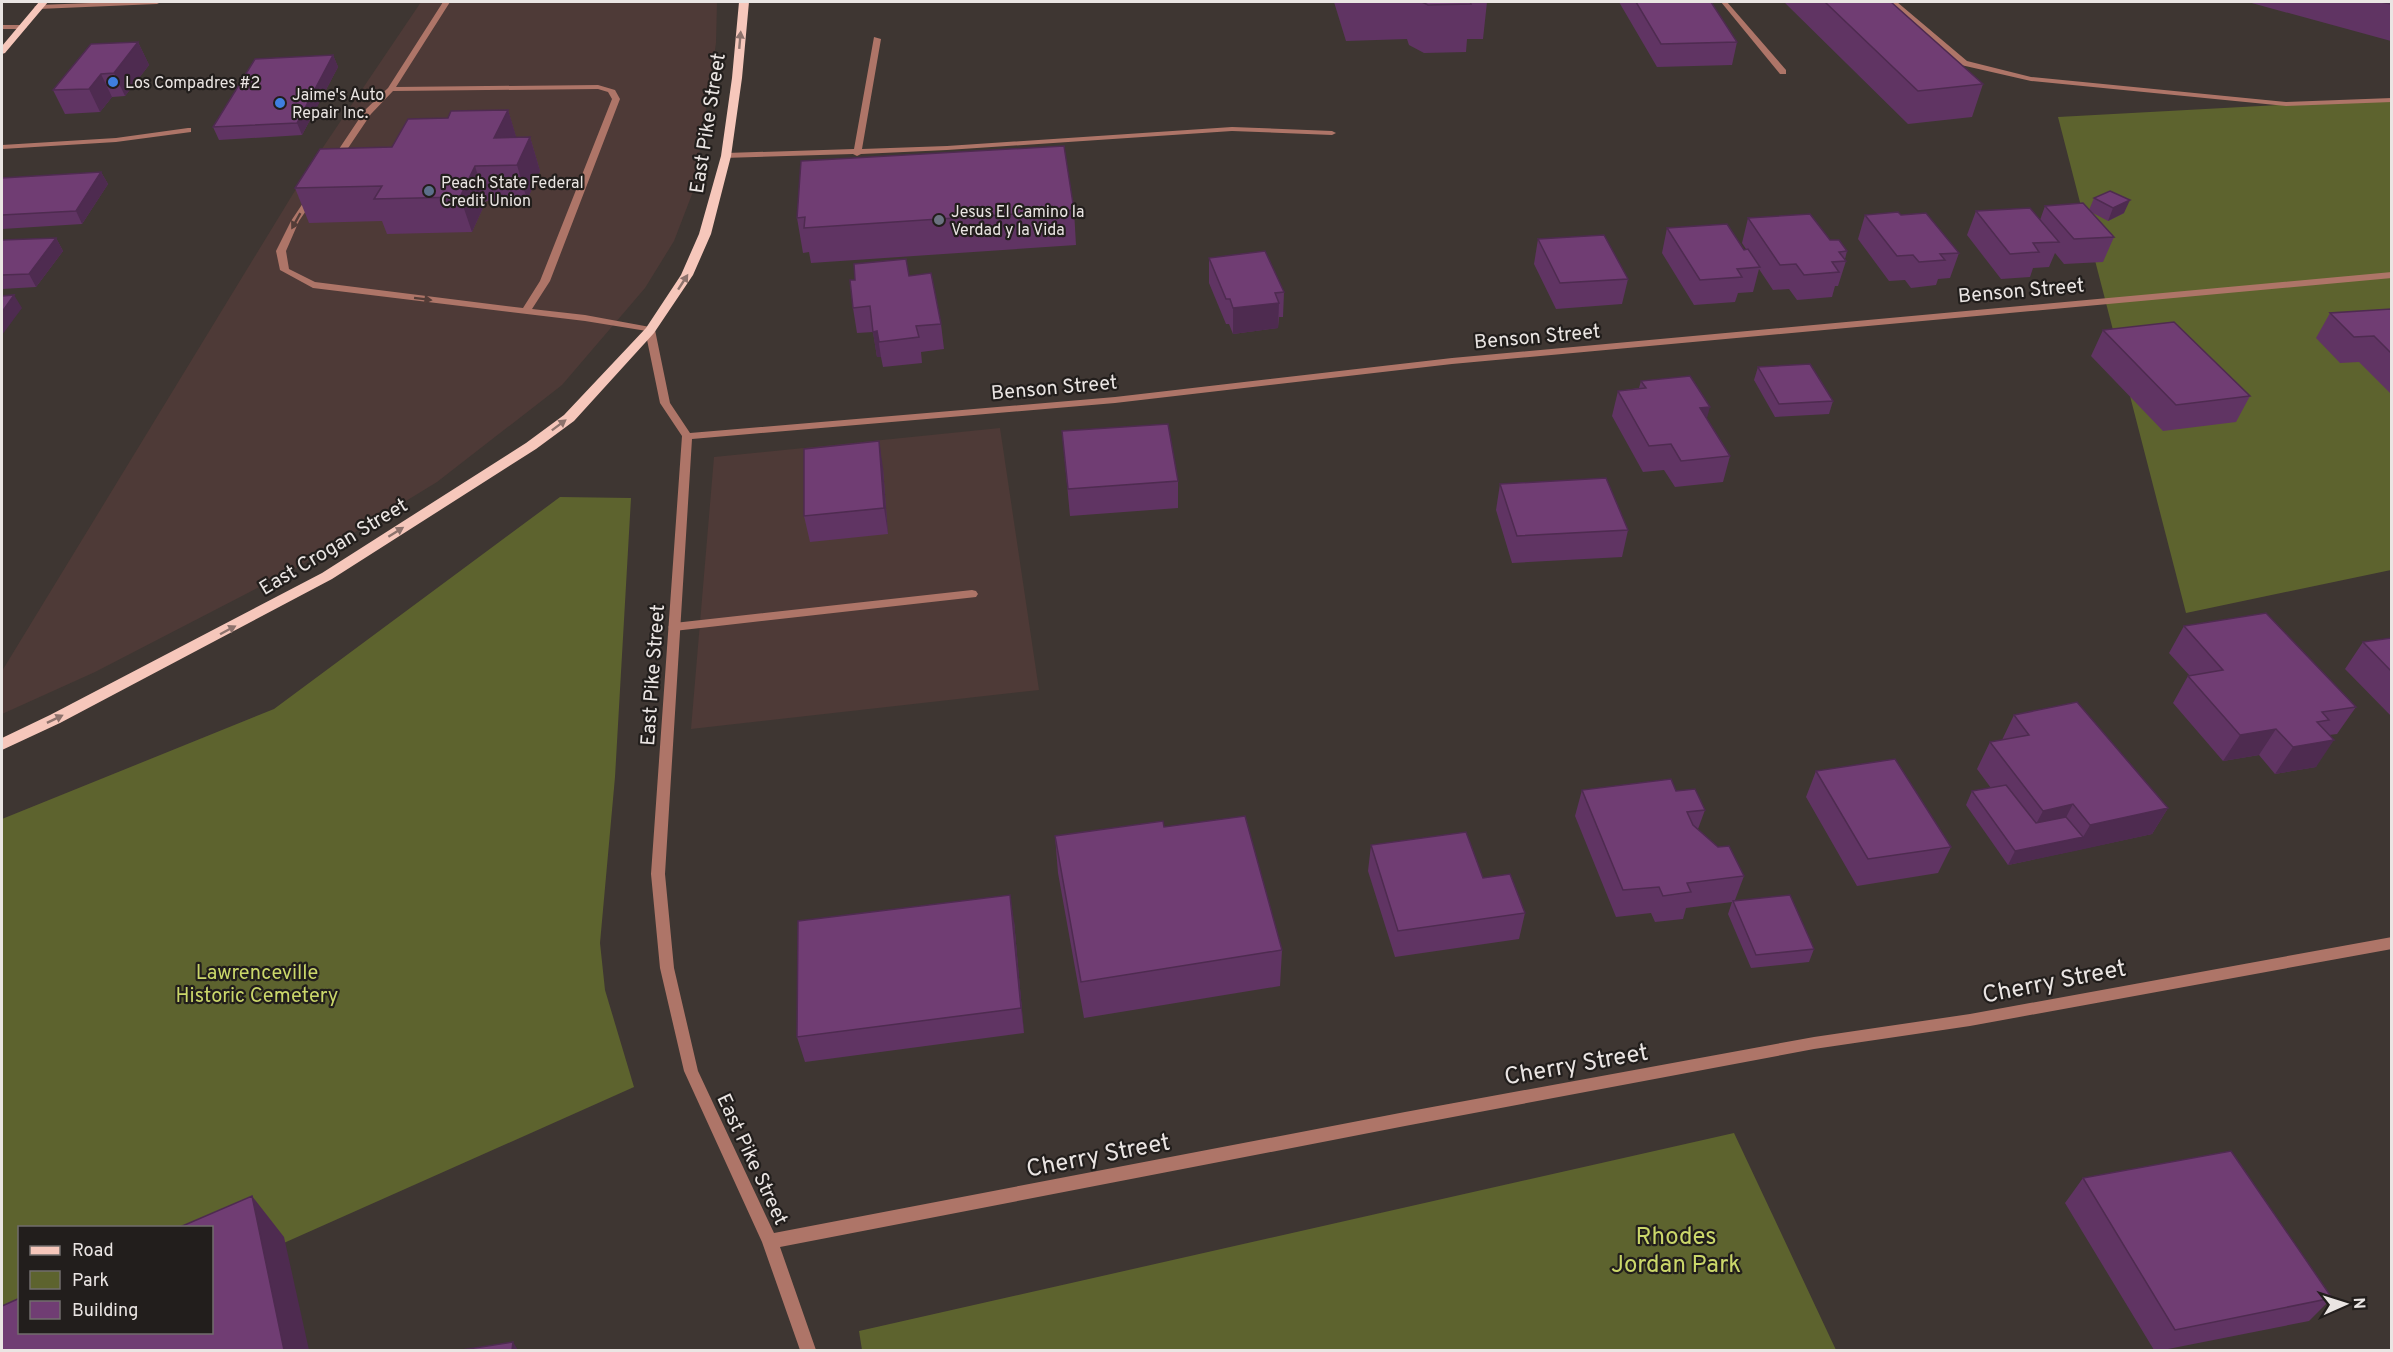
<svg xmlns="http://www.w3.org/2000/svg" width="2393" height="1352" font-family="Overpass,sans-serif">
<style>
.commercial{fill:#4e3a37}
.green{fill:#5d632e}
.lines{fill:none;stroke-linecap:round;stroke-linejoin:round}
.service{fill:#ae7568;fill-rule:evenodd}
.minor{fill:#ae7568;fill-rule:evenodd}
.primary{fill:#f6c7bb;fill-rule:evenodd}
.wall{fill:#603463}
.shaded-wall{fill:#4e2b50}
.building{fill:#703d73;stroke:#4e2b50;stroke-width:1.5}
.oneway{fill:#8c726c}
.oneway2{fill:#533c37}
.shop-dot{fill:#3f7fe0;stroke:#221e1c;stroke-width:2}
.service-dot{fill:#5c6f8a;stroke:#221e1c;stroke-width:2}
.worship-dot{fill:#6b7280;stroke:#221e1c;stroke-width:2}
.labels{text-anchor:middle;stroke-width:4.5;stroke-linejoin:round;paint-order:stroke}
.far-poi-label{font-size:16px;fill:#eae5e3;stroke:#221e1c;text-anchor:start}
.street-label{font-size:20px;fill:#eae5e3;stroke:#221e1c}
.park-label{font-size:20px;fill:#cbd76a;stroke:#221e1c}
.near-street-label{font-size:24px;fill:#eae5e3;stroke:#221e1c}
.near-park-label{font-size:24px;fill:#cbd76a;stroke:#221e1c}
</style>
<rect width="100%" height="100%" fill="#3e3632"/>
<path class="commercial" d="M421,2H717L716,43L694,189L674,241L645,288L562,385L437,482L298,567L95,672L2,714V671L307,171Z
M1000,428L1039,690L691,729L714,457Z"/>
<path class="green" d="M2391,99V570L2186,613L2058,117Z
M560,497L631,498L615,777L600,943L605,990L634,1087L212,1275V1228H20V1332L2,1350V819L274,709Z
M1734,1133L1836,1350H862L859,1331Z"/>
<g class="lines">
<path class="service" d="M443,2H450L396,87L598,85L615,90L620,99L550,281L532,309L585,315L650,327L653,328V332L585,321L313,288L280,270L276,251L291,221L309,194L312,193L316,196L299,221L286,251L289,269L315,282L523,308L540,281L612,99L608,92L598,89L393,91L371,114L338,163L331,161L365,110L388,88Z
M1721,2H1727L1786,70V74H1780Z
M1889,2H1897L1967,61L2031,77L2286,102L2392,98V102L2286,106L2031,81L1961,65Z
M2,25H23L27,27L23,29H2Z
M874,37L881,39L862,149L947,146L1232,127L1332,131L1336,133L1332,135L1232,131L947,150L861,154L857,156L853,154L723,158V154L726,153L854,149Z
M188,128H191V132L116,142L2,149V145L116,138Z
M972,590L976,591L978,594L976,597L674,631L668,627L674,623Z"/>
<path class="minor" d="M117,2H161L157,4L38,9L34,7L38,5Z
M2392,272V278L1452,364L1115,403L692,439L665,874L674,968L698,1071L774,1233L1405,1112L1814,1037L1970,1014L2392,937V949L1970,1026L1814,1049L1405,1126L780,1247L816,1350H800L762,1242L684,1071L660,968L651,874L682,436L660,403L645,330L647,328L650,327L655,330L670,403L690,433L1115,397L1452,358Z"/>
<path class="primary" d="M39,2H48L5,53L2,54V46Z
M739,2H749L742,78L731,156L711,234L693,275L654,333L574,421L536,449L332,579L60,723L2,750V738L50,715L322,573L526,443L564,415L646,328L681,275L699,234L721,156L732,78Z"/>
</g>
<path class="wall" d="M1334,2H1487L1483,39H1467L1466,52L1424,53L1409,45L1407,39L1346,41Z
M1619,2H1711L1737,42L1732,65L1657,67Z
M1784,2H1891L1983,84L1972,117L1908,124Z
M2248,2H2391V41Z
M138,42L149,65L125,96L112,97L100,112L65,114L53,90Z
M333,55L338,67L302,135L219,140L213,127Z
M508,110L516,137H530L540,171L527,200L486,201L472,232L387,234L382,221L309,223L295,188L392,147L448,118Z
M101,172L108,184L82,224L2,229V178Z
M2094,198L2124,213L2108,221L2091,212L2114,237L2103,262L2064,264L2055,253L2049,267L2033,268L2030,277L2001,279L1967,235L1976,211L2040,220L2045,206L2089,210Z
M1074,210L1076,245L811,263L809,252L803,253L797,218Z
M1865,215H1901L1959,253L1950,278L1938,279L1936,285L1911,288L1905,280L1889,281L1858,239Z
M1748,218L1830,240L1847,251L1845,259L1846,261L1838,286H1835L1832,297L1797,300L1789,289L1773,290L1759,269L1753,292L1738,293L1735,302L1694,305L1662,253L1667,228L1744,250L1746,249L1742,243Z
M56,238L63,251L36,287L2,289V240Z
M1538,239L1628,279L1622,304L1556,309L1534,264Z
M1209,258L1284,292L1283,317H1279L1278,328L1233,334L1229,324H1226L1209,283Z
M909,276L941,324L944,349L921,352L922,363L883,367L881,357H877L873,332L857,333L853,308Z
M2391,309V394L2359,362L2340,363L2316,338L2330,313Z
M2103,330L2250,396L2236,422L2163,431L2091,356Z
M1758,367L1833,401L1829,414L1775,417L1754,380Z
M1641,381L1707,419L1730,456L1723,482L1675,487L1664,470L1643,472L1612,416L1618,391L1639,388Z
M1062,431L1178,481V508L1070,516Z
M883,468L888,534L810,542L804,516Z
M1500,484L1628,530L1622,557L1512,563L1496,510Z
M2184,626L2356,707L2337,734L2329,735L2316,767L2275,774L2259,755L2223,761L2173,703L2188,676H2190L2169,653Z
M2391,638V716L2345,669L2363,642Z
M2014,715L2168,808L2152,834L2008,865L1966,805L1972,791L1991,788L1977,769L1990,742L2002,740Z
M1816,771L1951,847L1938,873L1857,886L1806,797Z
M1582,790L1676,791L1705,810L1698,829L1744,876L1735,900L1814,949L1809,962L1751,968L1728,914L1732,902L1686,908L1683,919L1655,922L1651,913L1616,917L1575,816Z
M1164,827L1282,950L1280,986L1084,1018L1058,873L1055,836Z
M1371,845L1483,878L1525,913L1519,939L1395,957L1368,871Z
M1014,921L1024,1033L805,1062L797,1037Z
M2083,1178L2332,1298L2309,1321L2163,1350H2154L2065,1203Z"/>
<path class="shaded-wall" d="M138,42L149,65L125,96L114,73Z
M333,55L338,67L302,135L297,123Z
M101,74L112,97L100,112L89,89Z
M508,110L518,143L494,138Z
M530,137L540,171L527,200L517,165Z
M475,166L486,201L472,232L460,197Z
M101,172L108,184L82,224L76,211Z
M2130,200L2124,213L2108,221L2113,208Z
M56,238L63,251L36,287L29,274Z
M14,295L22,308L2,335V312Z
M1279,303L1278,328L1233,334V308Z
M877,331L881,357H877L873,332Z
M1710,407L1703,433L1700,408Z
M879,441L883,468L888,534L884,508Z
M2276,729L2259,755L2223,761L2240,735Z
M2334,740L2316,767L2275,774L2293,747Z
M2073,804L2059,831L2029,837L2043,811Z
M2168,808L2152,834L2075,851L2090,825Z
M2083,837L2075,851L2008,865L2015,851Z
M1010,895L1014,921L1024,1033L1021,1008Z
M252,1196L284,1237L309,1350H284Z
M513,1342L518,1350H512Z"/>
<path class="building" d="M1422,2H1470L1471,4L1428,5Z
M1636,2H1711L1737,42L1661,44Z
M1825,2H1891L1983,84L1918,91Z
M2381,2H2391V4Z
M138,42L114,73L101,74L89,89L53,90L91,44Z
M333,55L297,123L213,127L255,59Z
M508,110L494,138L530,137L517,165L475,166L460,197L374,199L382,186L295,188L320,149L392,147L408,119L448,118L451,111Z
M1064,146L1074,210L804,228L805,217L797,218L801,161Z
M101,172L76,211L2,215V178Z
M2110,191L2130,200L2113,208L2094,198Z
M2083,203L2114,237L2074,239L2045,206Z
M2030,208L2059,242L2033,243L2039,252L2010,254L1976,211Z
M1898,212L1901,215L1926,213L1959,253L1940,254L1945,260L1919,262L1913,255L1897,256L1865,215Z
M1810,214L1830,240H1839L1847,251L1839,252L1846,261L1832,262L1839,272L1804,275L1796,264L1780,265L1748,218Z
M1727,224L1744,250L1748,249L1760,267L1737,269L1742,277L1700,280L1667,228Z
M1604,235L1628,279L1560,283L1538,239Z
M56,238L29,274L2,275V240Z
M1265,251L1284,292L1275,293L1279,303L1233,308L1230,299H1226L1209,258Z
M906,259L909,276L931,273L941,324L916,326L919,337L879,342L877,331L873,332L870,306L853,308L850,280H855L854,264Z
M14,295L2,312V296Z
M2391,309V353L2374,336L2354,337L2330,313Z
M2174,322L2250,396L2176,405L2103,330Z
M1810,364L1833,401L1779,404L1758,367Z
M1690,376L1710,407L1700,408L1730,456L1681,461L1671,444L1649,446L1618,391L1646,388L1641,381Z
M1168,424L1178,481L1068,489L1062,431Z
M879,441L884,508L804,516V449Z
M1606,478L1628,530L1517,536L1500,484Z
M2266,613L2356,707L2322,712L2329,720L2317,722L2334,740L2293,747L2276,729L2240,735L2188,676L2223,670L2184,626Z
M2391,638V671L2363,642Z
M2077,702L2168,808L2090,825L2073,804L2043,811L1990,742L2029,735L2014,715Z
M1895,759L1951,847L1868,859L1816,771Z
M1671,779L1676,791L1695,789L1705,810L1687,812L1693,825L1718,847L1729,846L1744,876L1687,883L1691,892L1663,896L1659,887L1623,890L1582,790Z
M2006,785L2036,823L2066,817L2083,837L2015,851L1972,791Z
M1245,816L1282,950L1081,982L1055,836L1163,821L1164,827Z
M1466,832L1483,878L1510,874L1525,913L1398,931L1371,845Z
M1010,895L1021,1008L797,1037L798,921Z
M1790,895L1814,949L1756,955L1733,901Z
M2231,1151L2332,1298L2175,1330L2083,1178Z
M252,1196L284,1350H2V1306L20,1298V1332H212V1227H180Z
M513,1342L512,1350H462Z"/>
<defs><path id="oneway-solid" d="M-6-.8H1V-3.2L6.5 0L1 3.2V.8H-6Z" transform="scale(1.5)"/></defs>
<g class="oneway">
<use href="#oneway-solid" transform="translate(740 40) rotate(-85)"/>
<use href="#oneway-solid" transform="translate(683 282) rotate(-57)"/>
<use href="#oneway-solid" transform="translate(559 425) rotate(-37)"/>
<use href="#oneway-solid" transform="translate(396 532) rotate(-32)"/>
<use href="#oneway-solid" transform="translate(228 630) rotate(-28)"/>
<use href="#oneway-solid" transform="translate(55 719) rotate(-26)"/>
</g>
<g class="oneway2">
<use href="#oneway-solid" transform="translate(296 221) rotate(119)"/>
<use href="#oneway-solid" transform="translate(423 299) rotate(7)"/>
</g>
<g class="shop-dot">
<circle cx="113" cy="82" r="6"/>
<circle cx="280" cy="103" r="6"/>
</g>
<circle class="service-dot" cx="429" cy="191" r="6"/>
<circle class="worship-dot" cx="939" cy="220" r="6"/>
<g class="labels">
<g class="far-poi-label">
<text x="125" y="88">Los Compadres #2</text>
<text x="292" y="100">Jaime's Auto<tspan x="292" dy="18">Repair Inc.</tspan></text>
<text x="441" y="188">Peach State Federal<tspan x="441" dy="18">Credit Union</tspan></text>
<text x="951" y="217">Jesus El Camino la<tspan x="951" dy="18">Verdad y la Vida</tspan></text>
</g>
<g class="street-label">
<text transform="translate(707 123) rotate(-81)" y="7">East Pike Street</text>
<text transform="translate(2021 290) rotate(-5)" y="7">Benson Street</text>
<text transform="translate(1537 336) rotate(-5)" y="7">Benson Street</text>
<text transform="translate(1054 387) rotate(-5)" y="7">Benson Street</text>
<text transform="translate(333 546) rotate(-31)" y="7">East Crogan Street</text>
<text transform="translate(652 675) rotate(-86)" y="7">East Pike Street</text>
<text transform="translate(753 1159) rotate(65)" y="7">East Pike Street</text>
</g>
<g class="park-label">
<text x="257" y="979">Lawrenceville<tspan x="257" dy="23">Historic Cemetery</tspan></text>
</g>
<g class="near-street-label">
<text transform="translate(2054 981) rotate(-11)" y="8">Cherry Street</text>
<text transform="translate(1576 1064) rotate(-10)" y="8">Cherry Street</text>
<text transform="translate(1098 1155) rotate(-11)" y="8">Cherry Street</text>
</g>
<g class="near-park-label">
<text x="1676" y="1244">Rhodes<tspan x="1676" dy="28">Jordan Park</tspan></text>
</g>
</g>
<rect width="2393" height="1352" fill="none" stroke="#eae5e3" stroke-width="6"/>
<rect x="18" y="1226" width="195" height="108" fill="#221e1c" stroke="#726e6c" stroke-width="1.5"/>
<rect x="30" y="1246" width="30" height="9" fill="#f6c7bb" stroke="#726e6c" stroke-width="1.5"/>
<text x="72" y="1256" font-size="18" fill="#eae5e3">Road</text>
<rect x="30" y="1271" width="30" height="18" fill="#5d632e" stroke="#726e6c" stroke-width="1.5"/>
<text x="72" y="1286" font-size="18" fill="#eae5e3">Park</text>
<rect x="30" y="1301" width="30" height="18" fill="#703d73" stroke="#726e6c" stroke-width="1.5"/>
<text x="72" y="1316" font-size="18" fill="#eae5e3">Building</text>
<g transform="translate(2345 1304) rotate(87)" stroke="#221e1c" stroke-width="4.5" paint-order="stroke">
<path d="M0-4.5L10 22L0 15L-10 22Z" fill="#eae5e3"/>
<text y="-9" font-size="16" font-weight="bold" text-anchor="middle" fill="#eae5e3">N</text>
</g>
</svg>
